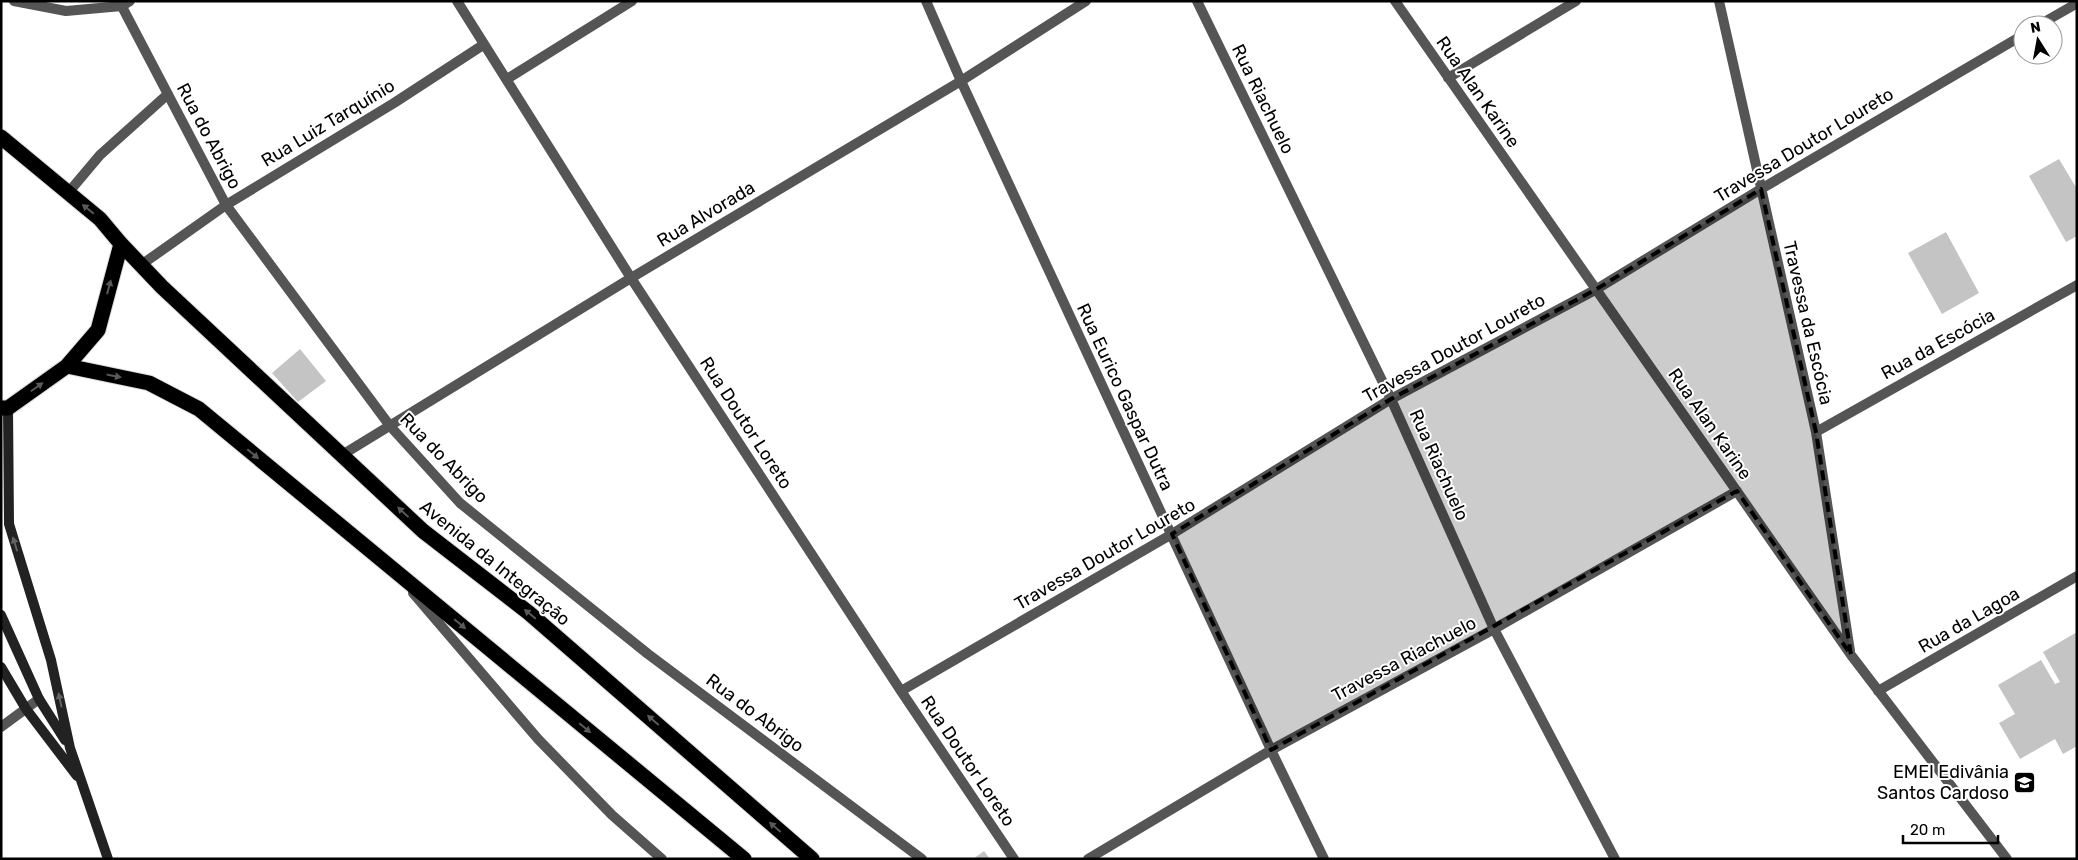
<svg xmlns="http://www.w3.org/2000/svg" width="2078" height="860" font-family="Rubik,sans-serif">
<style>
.building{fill:#c4c4c4}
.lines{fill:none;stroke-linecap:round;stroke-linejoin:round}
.highway-casing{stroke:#dbdbdb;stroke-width:17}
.street{stroke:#555;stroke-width:10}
.secondary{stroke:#222;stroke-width:10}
.highway{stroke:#000;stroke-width:15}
.oneway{fill:#595959}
.oneway2{fill:#646464}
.marked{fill:#000;fill-opacity:0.2;stroke:#000;stroke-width:4;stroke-dasharray:10 6;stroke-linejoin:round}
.labels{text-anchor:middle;stroke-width:4;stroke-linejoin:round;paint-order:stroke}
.street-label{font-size:18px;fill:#000;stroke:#fff}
.poi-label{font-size:18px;fill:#000;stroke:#fff;text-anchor:end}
</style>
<rect width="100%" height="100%" fill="#fff"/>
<path class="building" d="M2059,159L2077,189V236L2066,242L2029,176Z
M1946,232L1979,293L1942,314L1908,253Z
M300,349L326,381L298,402L272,373Z
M2077,632V746L2063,754L2055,739L2020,759L1999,723L2015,714L1998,685L2041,660L2055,684L2060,682L2043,652Z
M984,851L990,859H973Z"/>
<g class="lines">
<defs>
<path id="highway" d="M1,137L100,219L121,244L162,287L423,531L529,613L812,859
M67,366L149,383L199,409L744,859
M1,408H8L67,366L98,330L121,244"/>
</defs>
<use href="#highway" class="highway-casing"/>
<path class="street" d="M14,1L66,11L122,6L130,1
M119,1L226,205L390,426L460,503L648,654L922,859
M457,1L631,278L901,691L1014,859
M926,1L961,81L1271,750L1324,859
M1197,1L1391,399L1494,629L1615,859
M1395,1L1851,655L2007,859
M1719,1L1816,432L1850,651
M2039,25L2074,5
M1448,78L1576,1
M507,79L632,1
M68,193L100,155L168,94
M141,265L226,205L394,103L483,45
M1816,432L2077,285
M342,455L631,278L961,81L1086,1
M413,593L538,739L612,815L662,859
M901,691L1172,534L1391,399L1595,290L1761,189L2023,35
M1878,691L2077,576
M1,727L39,699
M1088,859L1271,750L1494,629L1737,491"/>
<path class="secondary" d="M8,408L9,524L51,660L70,748L108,859
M1,615L39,699L65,740
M1,667L26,709L77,776"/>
<use href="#highway" class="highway"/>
</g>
<defs><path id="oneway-solid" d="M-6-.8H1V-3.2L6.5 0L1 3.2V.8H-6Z" transform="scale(1.25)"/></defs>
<g class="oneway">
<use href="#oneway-solid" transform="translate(88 209) rotate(-141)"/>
<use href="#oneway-solid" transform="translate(109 287) rotate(-75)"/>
<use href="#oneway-solid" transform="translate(114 376) rotate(11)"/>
<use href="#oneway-solid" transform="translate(37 387) rotate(-35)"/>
<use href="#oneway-solid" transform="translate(253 454) rotate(40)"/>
<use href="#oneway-solid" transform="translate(403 512) rotate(-137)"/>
<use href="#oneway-solid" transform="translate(530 614) rotate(-141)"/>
<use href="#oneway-solid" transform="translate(460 624) rotate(40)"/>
<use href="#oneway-solid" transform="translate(653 720) rotate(-139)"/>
<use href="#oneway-solid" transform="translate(585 728) rotate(40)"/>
<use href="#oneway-solid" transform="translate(775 827) rotate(-139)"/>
</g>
<g class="oneway2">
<use href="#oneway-solid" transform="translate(15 544) rotate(-107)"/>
<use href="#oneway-solid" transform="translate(60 700) rotate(-102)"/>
</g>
<path class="marked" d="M1761,189L1816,432L1851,655L1737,491L1271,750L1172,534L1391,399L1595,290Z"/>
<defs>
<symbol id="school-square" viewBox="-11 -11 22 22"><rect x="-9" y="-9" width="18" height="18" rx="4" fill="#000" stroke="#fff"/><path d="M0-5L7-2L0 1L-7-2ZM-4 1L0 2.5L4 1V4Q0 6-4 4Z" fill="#fff"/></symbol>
</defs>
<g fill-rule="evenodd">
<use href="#school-square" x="2012" y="770" width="25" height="25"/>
</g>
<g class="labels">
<g class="street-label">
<text transform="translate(1478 92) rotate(55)" y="6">Rua Alan Karine</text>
<text transform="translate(1263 99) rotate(64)" y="6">Rua Riachuelo</text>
<text transform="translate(328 123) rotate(-31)" y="6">Rua Luiz Tarquínio</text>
<text transform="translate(209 136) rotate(62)" y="6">Rua do Abrigo</text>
<text transform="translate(1804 145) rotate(-31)" y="6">Travessa Doutor Loureto</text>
<text transform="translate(706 214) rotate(-31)" y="6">Rua Alvorada</text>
<text transform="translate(1808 323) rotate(77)" y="6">Travessa da Escócia</text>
<text transform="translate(1938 344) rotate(-29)" y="6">Rua da Escócia</text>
<text transform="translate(1454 348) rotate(-29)" y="6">Travessa Doutor Loureto</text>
<text transform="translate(1125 397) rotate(65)" y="6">Rua Eurico Gaspar Dutra</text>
<text transform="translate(746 423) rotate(57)" y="6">Rua Doutor Loreto</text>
<text transform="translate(1710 424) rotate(55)" y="6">Rua Alan Karine</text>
<text transform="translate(444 458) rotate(46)" y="6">Rua do Abrigo</text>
<text transform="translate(1439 465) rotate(66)" y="6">Rua Riachuelo</text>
<text transform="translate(1105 554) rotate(-30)" y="6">Travessa Doutor Loureto</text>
<text transform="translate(495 563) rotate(39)" y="6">Avenida da Integração</text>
<text transform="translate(1969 620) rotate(-30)" y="6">Rua da Lagoa</text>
<text transform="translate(1404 659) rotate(-28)" y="6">Travessa Riachuelo</text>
<text transform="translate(755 713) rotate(37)" y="6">Rua do Abrigo</text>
<text transform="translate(968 761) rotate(56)" y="6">Rua Doutor Loreto</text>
</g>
<g class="poi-label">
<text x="2009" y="778">EMEI Edivânia<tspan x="2009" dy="21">Santos Cardoso</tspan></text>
</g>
</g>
<rect width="2078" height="860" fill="none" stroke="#000000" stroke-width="5"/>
<g transform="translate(2038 40) rotate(349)"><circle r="24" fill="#ffffff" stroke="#999999"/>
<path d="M0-4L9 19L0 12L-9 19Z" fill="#000000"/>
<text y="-8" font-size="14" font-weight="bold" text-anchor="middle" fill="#000000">N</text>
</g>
<path d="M1903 835v8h95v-8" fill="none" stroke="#000000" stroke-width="2.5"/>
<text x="1910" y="835" font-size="15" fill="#000000" stroke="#ffffff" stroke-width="4" paint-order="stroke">20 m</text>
</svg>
